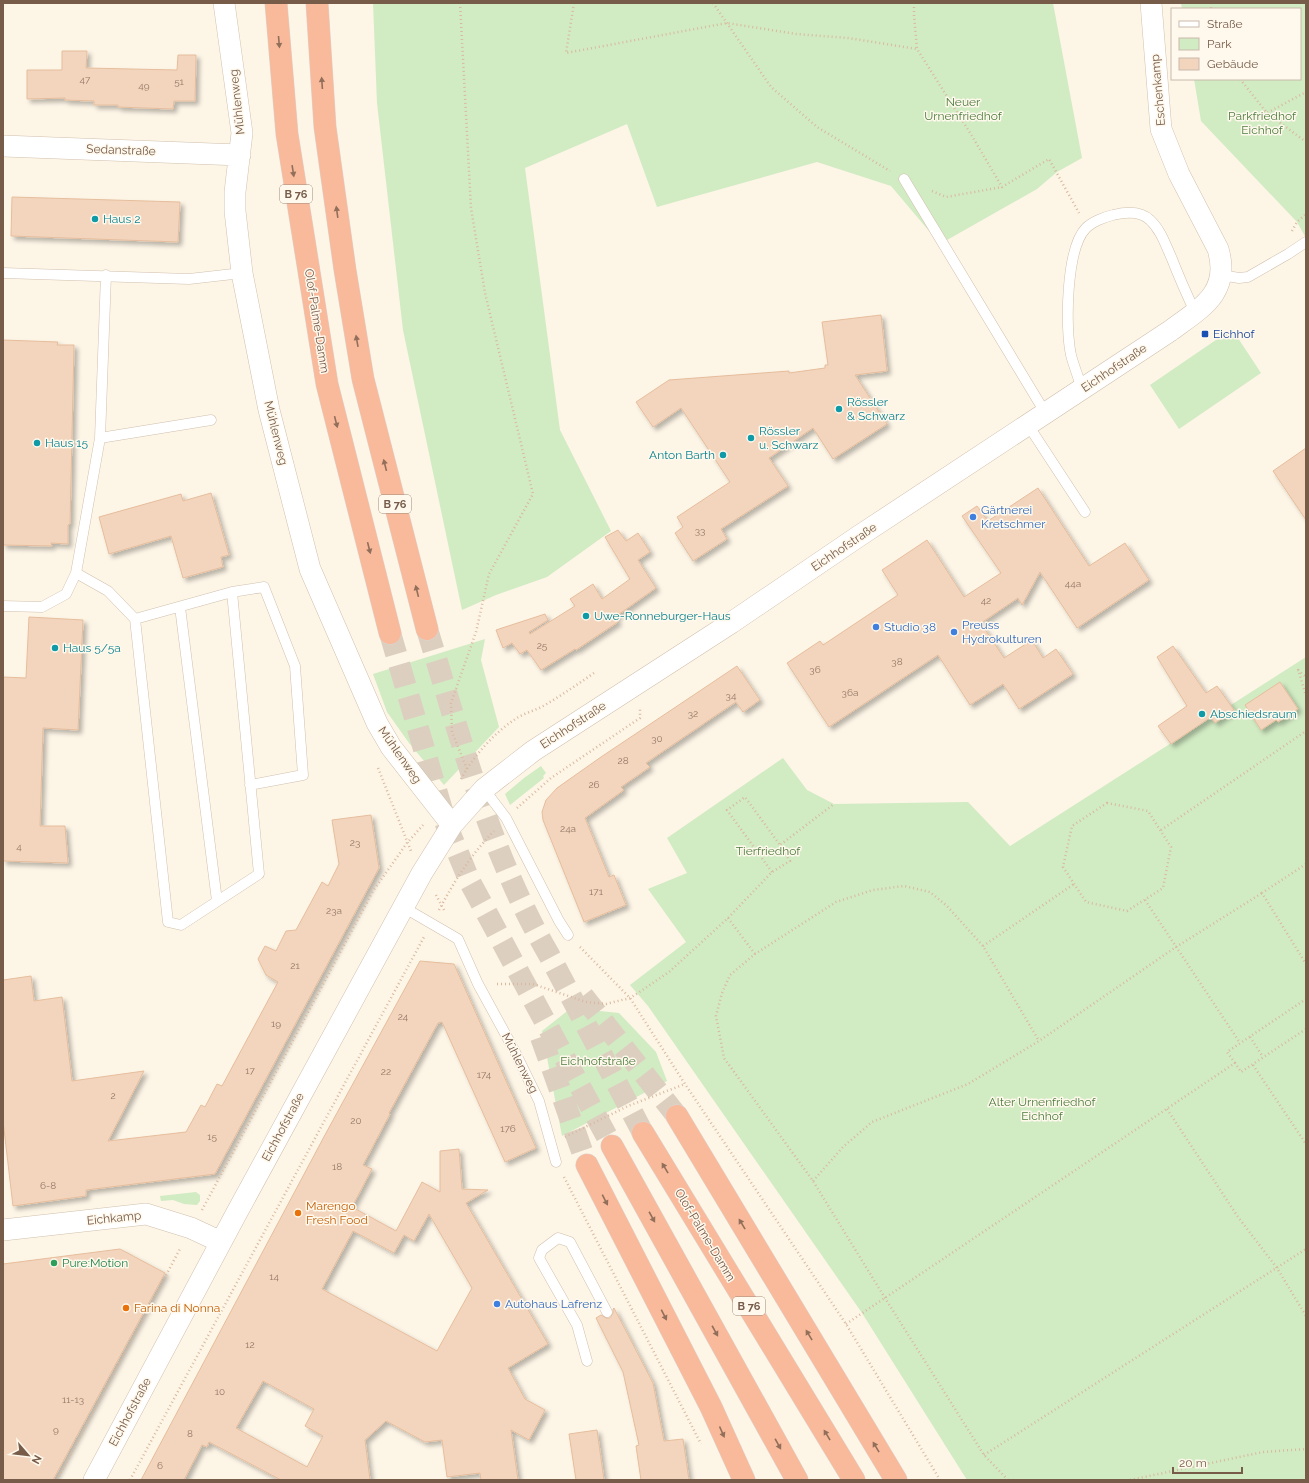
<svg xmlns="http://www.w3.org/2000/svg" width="1309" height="1483" font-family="Raleway,sans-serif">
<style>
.green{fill:#d1ebc3}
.building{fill:#f3d5bd;stroke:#e6bd9c;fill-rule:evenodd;filter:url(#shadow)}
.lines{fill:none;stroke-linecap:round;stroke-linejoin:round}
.highway-tunnel{stroke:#dccfbf;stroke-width:22;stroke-dasharray:22 11;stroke-linecap:butt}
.lane-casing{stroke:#d1c0ae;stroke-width:11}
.street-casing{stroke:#d1c0ae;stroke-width:22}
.highway-casing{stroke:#dcd5d0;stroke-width:23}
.path{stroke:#d9b99f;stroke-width:2.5;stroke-dasharray:1 3;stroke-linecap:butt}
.lane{stroke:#fff;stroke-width:10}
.street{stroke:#fff;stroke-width:21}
.highway{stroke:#f9b99b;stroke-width:22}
.oneway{fill:#916f5a}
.culture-dot{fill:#0f9aa8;stroke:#fff9ed;stroke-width:1.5}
.transit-dot{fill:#1a4fb4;stroke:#fff9ed;stroke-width:1.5}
.shop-dot{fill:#3f7fe0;stroke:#fff9ed;stroke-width:1.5}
.food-dot{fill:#e8710a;stroke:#fff9ed;stroke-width:1.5}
.leisure-dot{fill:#2e9e5b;stroke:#fff9ed;stroke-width:1.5}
.labels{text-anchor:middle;stroke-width:3;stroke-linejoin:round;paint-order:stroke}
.number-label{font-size:10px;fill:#967a67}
.shield{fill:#fff9ed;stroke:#a08b7b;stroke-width:1}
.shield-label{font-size:11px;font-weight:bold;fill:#775c4a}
.street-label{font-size:12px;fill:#775c4a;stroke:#fff9ed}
.park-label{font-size:12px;fill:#4f7e41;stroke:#fff9ed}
.culture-label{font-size:12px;fill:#0d838f;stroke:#fff9ed;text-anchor:start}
.transit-label{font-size:12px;fill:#164399;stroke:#fff9ed;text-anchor:start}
.shop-label{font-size:12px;fill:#366cbe;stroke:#fff9ed;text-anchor:start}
.food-label{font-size:12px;fill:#c56008;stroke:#fff9ed;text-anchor:start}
.leisure-label{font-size:12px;fill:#27864d;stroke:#fff9ed;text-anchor:start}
</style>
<defs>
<filter id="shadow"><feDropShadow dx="3.5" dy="3.5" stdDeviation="2" flood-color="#0004"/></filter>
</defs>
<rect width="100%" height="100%" fill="#fdf5e6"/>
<path class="green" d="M373,3H1053L1082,158L1057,172L1037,189L940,244L891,186L817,162L657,207L627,124L525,168L560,430L611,531L547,577L496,595L462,610L403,330L377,103Z
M1181,3H1306V238L1297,222L1201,121L1194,79H1300V9H1182Z
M1232,329L1261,373L1179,429L1150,385Z
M485,639L481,660L499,727L444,785L409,743L387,712L373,674Z
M1306,657V1480H967L862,1313L648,1006L630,985L686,942L648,889L687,873L667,838L783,758L807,790L834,804L968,802L1010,846Z
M541,766L546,773L543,776L544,778L510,805L505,794L524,778Z
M571,1008L619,1013L656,1052L667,1081L562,1136L542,1031Z
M196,1192L200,1195V1201L197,1205L184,1204L173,1200L161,1201L160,1196Z"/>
<path class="building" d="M62,51H87L86,68L177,70L178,55H196L195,101H174L173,109L118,107V105H94V101L65,100V98L27,99V70H62Z
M12,197L180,202L178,242L11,236Z
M881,315L887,371L855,375L887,424L833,459L813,428L769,458L788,486L721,529L727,539L693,561L675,533L683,527L677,517L730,482L681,408L653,427L636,402L669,380L789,371V373L825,368V365H828L822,322Z
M3,340L58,342L57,345H74L70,524L68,525V544L51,543L52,546L3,545Z
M1306,448V520L1273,471Z
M1038,488L1089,566L1125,543L1149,580L1077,628L1040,572L1022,605L1018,598L981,623L1004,658L1032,640L1043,658L1056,649L1073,674L1019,709L1003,684L970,705L938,655L829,727L787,663L820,641L823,645L898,595L882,570L927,540L964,597L1001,573L962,516L977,506L988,521Z
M211,493L229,555L221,557L223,567L183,578L171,536L109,554L99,517L181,494L183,501Z
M618,530L626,541L638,533L650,552L638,560L656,588L615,617L618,622L576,650L575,649L541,670L527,650L520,654L512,643L503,648L496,630L545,614L548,620L529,632L530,634L575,606L570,599L593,584L602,599L630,579L605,537Z
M29,617L83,620L78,730L43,728L40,826H65L68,863L3,861V677L26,678Z
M1173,646L1206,693L1217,686L1234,710L1215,723L1211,717L1171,744L1158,726L1187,706L1157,657Z
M737,666L760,700L743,712L736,702L718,714L646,763L650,767L621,787L624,790L585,818L609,877L614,875L626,905L584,922L543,820L542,812L546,800L557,788L601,757Z
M1280,682L1298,709L1278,722L1276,720L1261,730L1245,705Z
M371,815L379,868L215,1174L86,1190V1196L13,1206L3,1121V980L31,976L34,1001L62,997L72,1081L144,1071L108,1141L186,1132L201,1105L205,1107L217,1084L222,1086L278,982L266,975L258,959L265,946L276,951L286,931L296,930L322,882L328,886L339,864L332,820Z
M420,961L454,964L536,1148L505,1162L442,1022L438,1023L389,1113L390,1114L363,1165L372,1169L352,1207L396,1231L422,1182L440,1192V1151L459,1149L462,1189L488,1190L466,1203L548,1344L508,1368L525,1399L545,1410L529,1440L511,1430L518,1480H481L480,1473L447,1477L442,1440L425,1442L386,1421L365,1440L370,1480H281L209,1442L207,1447L202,1445L184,1480H141L326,1133ZM429,1214L472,1288L437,1351L322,1289L353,1231L394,1253L404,1235L414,1241ZM263,1381L314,1409L305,1426L323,1436L307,1467L236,1428Z
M120,1249L165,1273L53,1480H3V1264Z
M614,1308L653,1383L664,1441L683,1439L689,1480H641L636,1446L639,1445L623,1372L596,1318L601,1315L606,1318H610L613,1313V1309Z
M597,1430L604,1480H576L569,1434Z"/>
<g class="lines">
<path class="highway-tunnel" d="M427,629C461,739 490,853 548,953L643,1133
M390,633L446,824L470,882L612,1146
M583,996L677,1116
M541,1037L587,1165"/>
<defs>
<path id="lane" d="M904,179L1046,414
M3,273L189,279L242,273
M1221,275L1239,278L1248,277L1288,254L1306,242
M1082,390C1079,378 1074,367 1071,355C1065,328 1066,248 1086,228C1092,222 1104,217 1113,215C1125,212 1140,210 1150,220C1161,230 1166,246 1172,259C1179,277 1187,295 1195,312
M1028,425L1085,512
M100,438L211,420
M76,573L108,591L135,619L168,922L181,925L259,874L232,592L135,619
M232,592L264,587L295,666L303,775L250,785
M3,606L42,607L66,594L76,573L100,438L106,275
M180,607L217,901
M484,789L506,818L559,921L568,935
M403,907L458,939L478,984L513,1048L539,1101L556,1162
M587,1361L577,1325L539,1258L542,1250L558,1238L570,1242L607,1312"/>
<path id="street" d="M224,3L242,133L235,192V211L242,273L269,410L310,569L377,723L391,747L452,825
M3,146L240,155
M3,1230L146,1214L191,1228L221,1242
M94,1480L235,1216L422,873L452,825L484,789L533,751L731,623L859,536L1170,331C1201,308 1231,293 1218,249L1179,174L1161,129L1151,3"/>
<path id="highway" d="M276,3L287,134L327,384L390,633
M317,3L325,127L345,270L363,379L427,629
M677,1116L896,1480
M643,1133L854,1480
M612,1146L797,1480
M587,1165L711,1407L744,1480"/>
</defs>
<use href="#lane" class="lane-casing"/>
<use href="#street" class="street-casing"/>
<use href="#highway" class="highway-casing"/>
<path class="path" d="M460,3L471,208L485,293L533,494L489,574L476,632L451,703L452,732L467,769
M574,3L566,53L727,23L796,34L848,38L917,49
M713,3L771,87L817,127L890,171
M914,3V15L917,49L972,136L1002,187L1049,159L1079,213
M1211,3V9
M1240,79L1267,113L1306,92
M1267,113L1306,142
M932,191L946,197L1002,187
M1292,231L1297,222L1306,214
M1298,669L1306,696
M1298,670L1306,677
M378,768L411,851
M461,779C472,758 494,733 514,720C523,713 535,711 545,705C562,695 578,684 594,673
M1107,803L1148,811L1171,847L1163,888L1127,911L1086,902L1063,867L1072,826Z
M517,808L551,778L640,718V709
M1161,830L1306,731
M1306,864L1262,893L1306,964
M772,872L727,810L745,797L780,845
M436,895L445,912
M1145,900L1240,1043
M439,910C455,880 470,856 494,831
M728,918L755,954
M983,946L1074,884
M580,947L630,998L685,1084L846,1324L940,1480
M497,984H533L586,1002L606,1004L630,998L638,993L669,972L728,918L772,872L790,861L780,845L834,804
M1250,1037L1263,1057
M1235,1063L1227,1052L1306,999
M1253,1065L1306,1144
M1167,1109L1238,1217L1277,1268L1306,1316
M565,1137L628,1106L685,1084
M564,1177L701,1444
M813,1181L843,1147L872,1122L968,1084L1039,1041L1176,947L1262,893
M202,1210L373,891L407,843L423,825
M846,1324L1235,1063L1241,1072L1306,1029
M984,1455L1306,1249
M57,1480L181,1247
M130,1480L424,937
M1008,1480L984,1455L885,1298L813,1181L724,1058L716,1016L722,993L730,975L755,954L836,902L873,890L904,886L930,892L947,906L983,946L1039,1041
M1130,1480L1263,1452L1306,1449"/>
<use href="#lane" class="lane"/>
<use href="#street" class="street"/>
<use href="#highway" class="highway"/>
</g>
<defs><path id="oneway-solid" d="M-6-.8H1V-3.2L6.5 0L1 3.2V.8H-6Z"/></defs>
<g class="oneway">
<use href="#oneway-solid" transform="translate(279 42) rotate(85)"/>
<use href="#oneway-solid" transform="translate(322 83) rotate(-94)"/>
<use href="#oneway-solid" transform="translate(293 171) rotate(81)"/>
<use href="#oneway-solid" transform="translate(337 212) rotate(-98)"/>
<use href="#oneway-solid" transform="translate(357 341) rotate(-100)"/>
<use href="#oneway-solid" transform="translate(336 422) rotate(76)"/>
<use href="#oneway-solid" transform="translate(385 465) rotate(-104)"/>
<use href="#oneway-solid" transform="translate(369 548) rotate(76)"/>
<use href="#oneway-solid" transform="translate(417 591) rotate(-104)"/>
<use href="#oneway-solid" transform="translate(665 1168) rotate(-121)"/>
<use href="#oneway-solid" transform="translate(605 1200) rotate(63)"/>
<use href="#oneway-solid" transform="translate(652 1217) rotate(61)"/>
<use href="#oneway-solid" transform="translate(742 1224) rotate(-121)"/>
<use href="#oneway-solid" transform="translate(664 1315) rotate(63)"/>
<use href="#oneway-solid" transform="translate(715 1331) rotate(61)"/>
<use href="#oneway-solid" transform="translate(809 1335) rotate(-121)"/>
<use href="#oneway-solid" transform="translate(722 1432) rotate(66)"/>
<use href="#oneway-solid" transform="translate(827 1435) rotate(-121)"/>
<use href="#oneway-solid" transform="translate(778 1444) rotate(61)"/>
<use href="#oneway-solid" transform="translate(876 1447) rotate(-121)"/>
</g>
<g class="culture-dot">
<circle cx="95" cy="219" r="4"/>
<circle cx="839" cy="409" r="4"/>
<circle cx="751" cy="438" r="4"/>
<circle cx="37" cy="443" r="4"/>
<circle cx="723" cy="455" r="4"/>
<circle cx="586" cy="616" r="4"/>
<circle cx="55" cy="648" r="4"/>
<circle cx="1202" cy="714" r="4"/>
</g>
<rect class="transit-dot" x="1201" y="330" width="8" height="8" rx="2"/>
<g class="shop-dot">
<circle cx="973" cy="517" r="4"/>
<circle cx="876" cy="627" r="4"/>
<circle cx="954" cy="632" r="4"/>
<circle cx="497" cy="1304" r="4"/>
</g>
<g class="food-dot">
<circle cx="298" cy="1213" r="4"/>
<circle cx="126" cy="1308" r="4"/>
</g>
<circle class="leisure-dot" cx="54" cy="1263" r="4"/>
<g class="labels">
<g class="number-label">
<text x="85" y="83">47</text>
<text x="179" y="85">51</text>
<text x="144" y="89">49</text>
<text x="700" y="534">33</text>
<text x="1073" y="587">44a</text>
<text x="986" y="604">42</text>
<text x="542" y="649">25</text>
<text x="897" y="665">38</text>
<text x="815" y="673">36</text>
<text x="850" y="696">36a</text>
<text x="731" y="699">34</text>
<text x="693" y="717">32</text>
<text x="657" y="742">30</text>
<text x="623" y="764">28</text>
<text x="594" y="788">26</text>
<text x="568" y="832">24a</text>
<text x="355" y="846">23</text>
<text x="19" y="850">4</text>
<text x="596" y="895">171</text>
<text x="334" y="914">23a</text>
<text x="295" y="969">21</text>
<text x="403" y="1020">24</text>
<text x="276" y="1027">19</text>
<text x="250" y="1074">17</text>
<text x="386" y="1075">22</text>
<text x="484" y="1078">174</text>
<text x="113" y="1099">2</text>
<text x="356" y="1124">20</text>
<text x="508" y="1132">176</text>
<text x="212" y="1140">15</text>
<text x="337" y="1170">18</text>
<text x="48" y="1189">6-8</text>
<text x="274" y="1280">14</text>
<text x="250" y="1348">12</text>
<text x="220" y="1395">10</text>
<text x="73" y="1403">11-13</text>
<text x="56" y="1433">9</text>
<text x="190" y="1437">8</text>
<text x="160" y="1469">6</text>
</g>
<g class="shield">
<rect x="280" y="185" width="32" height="18" rx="3"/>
<rect x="379" y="495" width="32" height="18" rx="3"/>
<rect x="733" y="1297" width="32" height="18" rx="3"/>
</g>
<g class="shield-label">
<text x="296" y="198">B 76</text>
<text x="395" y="508">B 76</text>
<text x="749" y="1310">B 76</text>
</g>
<g class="street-label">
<text transform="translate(1158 90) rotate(-95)" y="4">Eschenkamp</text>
<text transform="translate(237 102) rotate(-96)" y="4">Mühlenweg</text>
<text transform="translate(121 150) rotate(2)" y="4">Sedanstraße</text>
<text transform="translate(317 321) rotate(81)" y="4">Olof-Palme-Damm</text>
<text transform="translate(1114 368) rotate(-34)" y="4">Eichhofstraße</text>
<text transform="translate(276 433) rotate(76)" y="4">Mühlenweg</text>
<text transform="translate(844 547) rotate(-34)" y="4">Eichhofstraße</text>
<text transform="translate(573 725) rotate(-33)" y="4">Eichhofstraße</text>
<text transform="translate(400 755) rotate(55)" y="4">Mühlenweg</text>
<text transform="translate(520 1063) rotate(63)" y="4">Mühlenweg</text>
<text transform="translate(283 1127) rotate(-62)" y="4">Eichhofstraße</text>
<text transform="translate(114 1218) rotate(-6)" y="4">Eichkamp</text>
<text transform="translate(705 1235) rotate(59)" y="4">Olof-Palme-Damm</text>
<text transform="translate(130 1412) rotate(-62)" y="4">Eichhofstraße</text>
</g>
<g class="park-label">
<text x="963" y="106">Neuer<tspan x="963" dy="14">Urnenfriedhof</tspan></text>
<text x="1262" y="120">Parkfriedhof<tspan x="1262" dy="14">Eichhof</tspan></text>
<text x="768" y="855">Tierfriedhof</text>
<text x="598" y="1065">Eichhofstraße</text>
<text x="1042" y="1106">Alter Urnenfriedhof<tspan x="1042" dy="14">Eichhof</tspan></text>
</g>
<g class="culture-label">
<text x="103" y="223">Haus 2</text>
<text x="847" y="406">Rössler<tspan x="847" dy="14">&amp; Schwarz</tspan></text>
<text x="759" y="435">Rössler<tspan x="759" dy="14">u. Schwarz</tspan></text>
<text x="45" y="447">Haus 15</text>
<text x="715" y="459" text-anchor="end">Anton Barth</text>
<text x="594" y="620">Uwe-Ronneburger-Haus</text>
<text x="63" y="652">Haus 5/5a</text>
<text x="1210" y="718">Abschiedsraum</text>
</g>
<g class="transit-label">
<text x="1213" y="338">Eichhof</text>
</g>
<g class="shop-label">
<text x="981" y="514">Gärtnerei<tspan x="981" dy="14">Kretschmer</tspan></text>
<text x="962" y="629">Preuss<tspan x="962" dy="14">Hydrokulturen</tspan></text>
<text x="884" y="631">Studio 38</text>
<text x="505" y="1308">Autohaus Lafrenz</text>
</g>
<g class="food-label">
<text x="306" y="1210">Marengo<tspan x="306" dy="14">Fresh Food</tspan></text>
<text x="134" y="1312">Farina di Nonna</text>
</g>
<g class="leisure-label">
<text x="62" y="1267">Pure:Motion</text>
</g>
</g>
<rect width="1309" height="1483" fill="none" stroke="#775c4a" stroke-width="8"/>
<rect x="1171" y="8" width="130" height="72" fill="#fff9ed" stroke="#c9baac"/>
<rect x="1179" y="21" width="20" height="6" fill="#ffffff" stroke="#c9baac"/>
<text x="1207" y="28" font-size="12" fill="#775c4a">Straße</text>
<rect x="1179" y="38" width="20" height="12" fill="#d1ebc3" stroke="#c9baac"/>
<text x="1207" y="48" font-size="12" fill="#775c4a">Park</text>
<rect x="1179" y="58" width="20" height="12" fill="#f3d5bd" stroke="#c9baac"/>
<text x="1207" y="68" font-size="12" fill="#775c4a">Gebäude</text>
<g transform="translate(28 1455) rotate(118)" stroke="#fff9ed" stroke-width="3" paint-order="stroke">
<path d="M0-3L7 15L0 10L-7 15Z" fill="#775c4a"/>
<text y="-6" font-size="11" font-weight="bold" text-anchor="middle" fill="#775c4a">N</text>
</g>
<path d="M1173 1467v6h69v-6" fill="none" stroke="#775c4a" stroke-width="2"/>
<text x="1179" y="1467" font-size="12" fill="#775c4a" stroke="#fff9ed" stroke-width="3" paint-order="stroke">20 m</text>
</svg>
